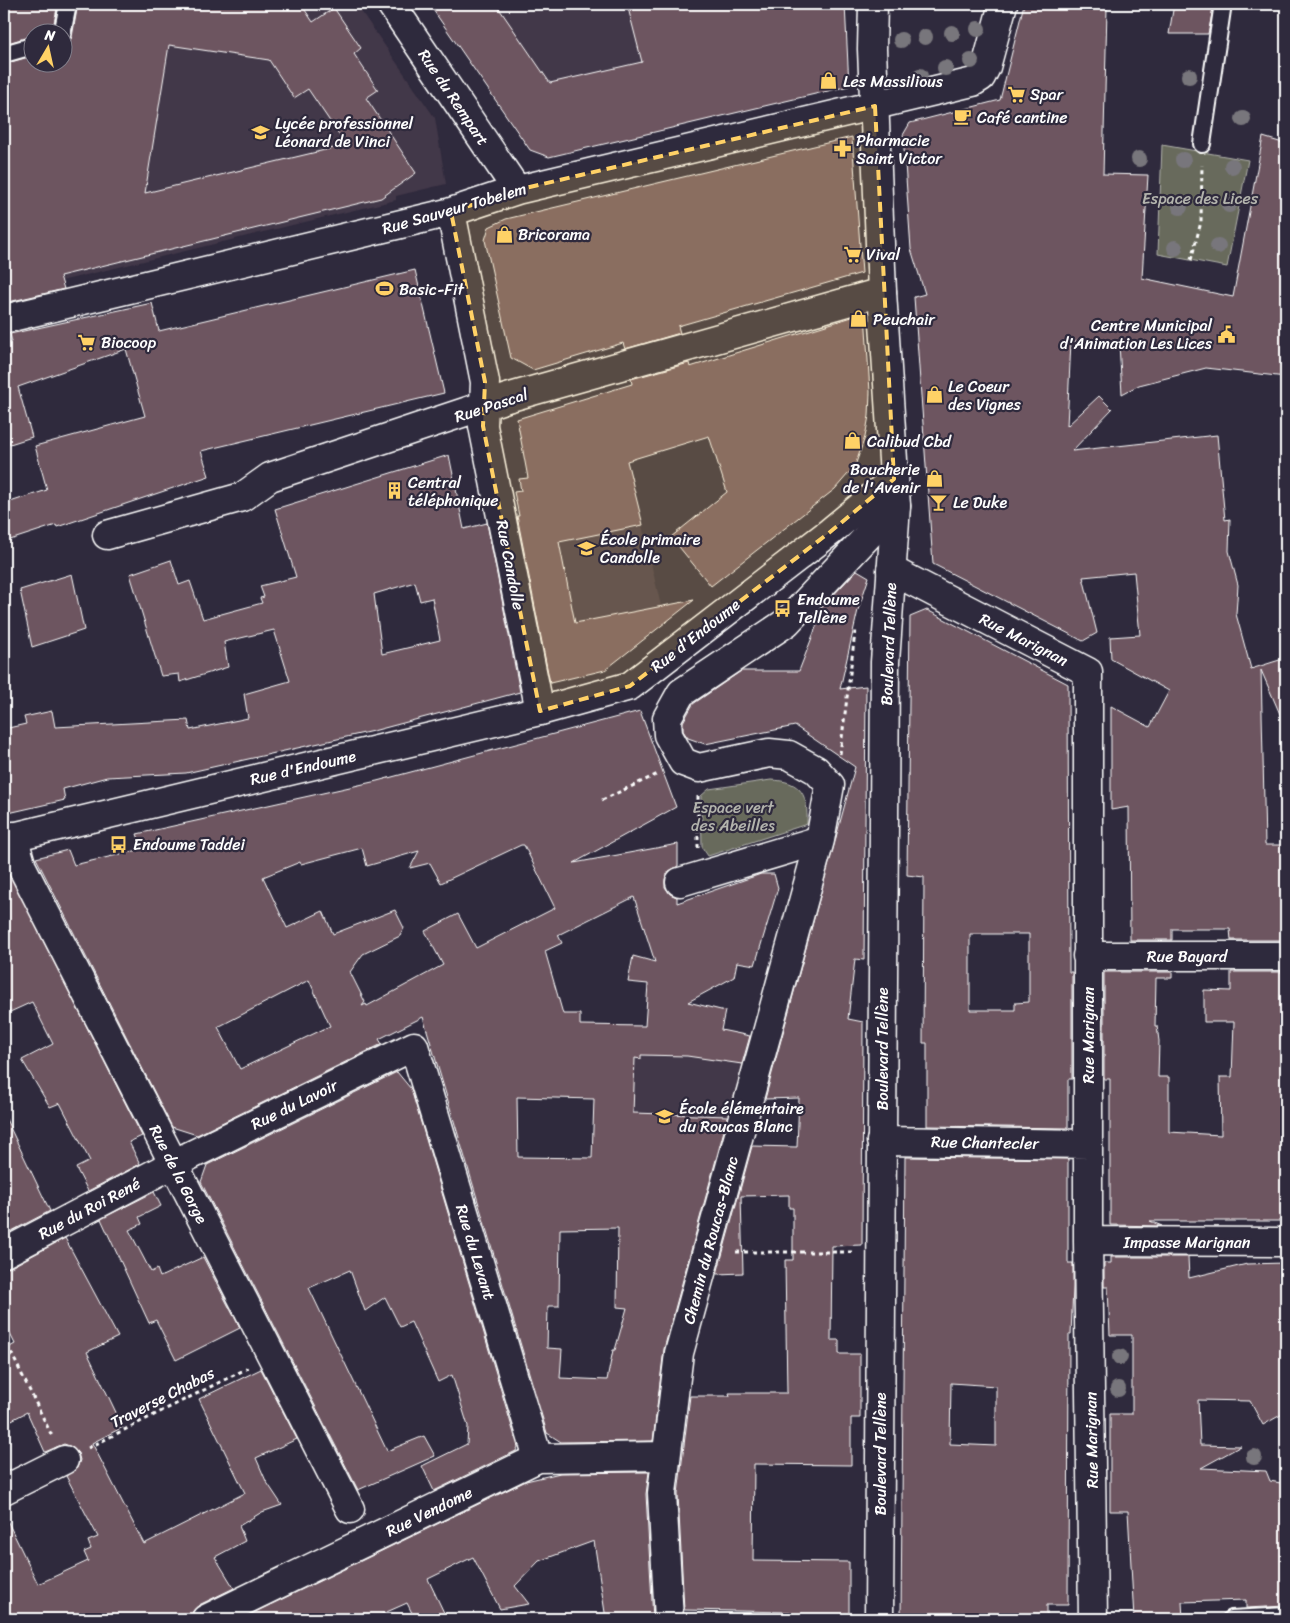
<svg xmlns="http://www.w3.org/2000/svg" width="1290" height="1623" font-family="Sriracha,sans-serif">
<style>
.built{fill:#423748}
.green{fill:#676a5b;stroke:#b3b4ad}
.building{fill:#6d5560;stroke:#fff;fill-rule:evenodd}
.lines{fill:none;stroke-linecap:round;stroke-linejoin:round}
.service-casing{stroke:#fff;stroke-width:20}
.minor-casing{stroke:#fff;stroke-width:31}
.tertiary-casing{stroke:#fff;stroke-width:31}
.path{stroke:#fff;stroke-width:3;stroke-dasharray:4 4;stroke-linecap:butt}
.service{stroke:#2f2a3d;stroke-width:16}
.minor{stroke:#2f2a3d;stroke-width:28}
.tertiary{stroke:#2f2a3d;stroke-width:28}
.tree{fill:#78767b}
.marked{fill:#ffd166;fill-opacity:0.2;stroke:#ffd166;stroke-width:4;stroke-dasharray:10 6;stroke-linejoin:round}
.labels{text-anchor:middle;stroke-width:4.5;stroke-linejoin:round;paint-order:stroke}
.poi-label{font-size:16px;fill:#fff;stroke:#2f2a3d;text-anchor:start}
.street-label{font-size:16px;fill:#fff;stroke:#2f2a3d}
.park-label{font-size:16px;fill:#b3b4ad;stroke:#2f2a3d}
</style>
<rect width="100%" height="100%" fill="#2f2a3d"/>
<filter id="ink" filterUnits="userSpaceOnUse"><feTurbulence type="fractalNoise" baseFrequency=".02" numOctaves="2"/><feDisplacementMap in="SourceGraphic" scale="10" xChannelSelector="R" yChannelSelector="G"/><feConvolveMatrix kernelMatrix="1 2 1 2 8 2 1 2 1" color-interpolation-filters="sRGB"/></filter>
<g filter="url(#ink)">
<path class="built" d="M107,4H356L435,118L446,184L396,196V200L61,281Z
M431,4H761V22L780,102L547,156L533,151L474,69Z
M629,470L665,623L583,675L515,492Z
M603,1025L715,1028L752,1036L715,1175L598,1170Z"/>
<path class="green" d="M1162,145L1248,160L1227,267L1158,254Z
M771,780C802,781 808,795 807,824L708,856L702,847L701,796L709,789Z"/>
<path class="building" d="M4,4H58L52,32H32V36L4,44Z
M78,4H301L313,22L334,8L361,48L354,54L378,90L366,98L416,173L381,198L60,276L64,289L4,303V64L32,56V62H62V45L69,42L72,37ZM169,45L269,60L294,98L308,89L346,145L145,193Z
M429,4H496L550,83L642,62L627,4H845L849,86L549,157L530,150Z
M1024,4H1100L1099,7L1107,8L1103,174L1148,175L1142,278L1233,297L1263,137L1286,144V377L1206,368L1139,385L1122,394L1119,344L1071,341L1067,426L1099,396L1112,409L1072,451L1217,435L1225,520L1230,519L1229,551L1238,585L1236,614L1251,669L1286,658V728L1261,670L1265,845H1286V940H1231L1230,929H1172V940H1130L1129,807L1111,810V706L1150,727L1169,691L1111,659L1110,637L1140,635L1134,572L1083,577L1097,633L1083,641L933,564L914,297L925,294L911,249L903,135L910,123L1000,100Z
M1174,4H1214L1208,34H1169Z
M852,137L862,273L678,326L680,333L625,349L623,343L533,370L511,358L485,240L489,227L506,219Z
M415,270L444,393L201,451L209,476L57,527L56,525L4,542V504L47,490L35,446L145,416L126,349L18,387L32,437L10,444L4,421V344L12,342L10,334L152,303L159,331Z
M865,313L870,392L869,416L865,437L855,466L835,489L711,586L671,537L727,492L709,436L627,461L643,525L559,542L575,623L694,600L605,670L550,683L517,516H519L514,492L521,491L519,479L528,478L517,419L632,384L631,379L689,363L690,367Z
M449,455L464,529L487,523L520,692L373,731L186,773L107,777L63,789L65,800L4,814V729L26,724L24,717L52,711L55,727L188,720L190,730L248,718L244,694L290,681L274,630L224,642L228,667L180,682L179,674L161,676L130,574L171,560L179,585L190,581L203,619L262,603L260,598L264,597L260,586L296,577L275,509ZM415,582L420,601L432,598L440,640L382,654L374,594Z
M857,570L869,577L858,610L840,689L866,686L864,960L855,959L848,1019L863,1022L862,1245L832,1246L831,1340H839V1354H860V1418H851V1465L754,1464L753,1561L849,1562V1619H790V1612L684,1610L678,1494L690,1396H730L729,1393H787L785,1260H793V1208H789V1195L741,1196L743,1273L717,1274L752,1146L797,1147L799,1098L765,1099L855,767L795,726L705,744L688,738L683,731V722L693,704L741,671H799L818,622L811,619Z
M72,574L84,630L32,647L20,590Z
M927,610L1068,684L1069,972H1072V1079H1068V1128L927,1126V1043H923L924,877L907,875L910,617ZM970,934H1029V1002L1015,1003V1010H970Z
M640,711L676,807L574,863L678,844V866L669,871L665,879V887L670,894L677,897V903L761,874H774L778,888L755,965L737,962L734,977L688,1002L725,1011L721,1030L750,1036L742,1064L687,1056L641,1055V1059L635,1058L633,1113L728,1116L664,1349L653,1441L561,1442L547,1433L423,1017L379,1039L382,1044L197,1135L172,1127L36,858L68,850L74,865L143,849L137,834L377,781ZM521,845H524L555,908L476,948L458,914L425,931L443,965L367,1006L366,1004L362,1006L365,1002L350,972L363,954L400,936L404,928L395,910L333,934L323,911L287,928L263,877L300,862L301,864L362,848L367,866L419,851L410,868L430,863L441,883ZM634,897L655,962L633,956L628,982L648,984L645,1026L580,1025V1014H563L545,951L562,943L558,935ZM309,980L330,1026L240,1069L218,1027ZM517,1097L594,1099L592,1158L518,1157ZM618,1228L617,1307L627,1308L615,1350H613L607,1380L560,1378L562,1349L547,1348L548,1306H559L560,1229Z
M5,865L142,1136L129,1142L140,1164L88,1191L76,1168L90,1161L60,1103L50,1107L22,1060L53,1044L32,1002L10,1012L4,999Z
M1104,972H1172V978H1156L1155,1026H1157L1159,1041L1158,1077H1169V1132L1221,1135L1220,1077H1232L1234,1022H1204V990L1231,991V972H1286V1221H1150L1162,1226L1110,1225V1079H1104Z
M397,1072L411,1089L518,1447L516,1451L434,1491L422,1466L467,1444L468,1426L452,1375L438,1382L411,1322L400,1327L385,1297L365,1311L350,1270L309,1288L387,1451L424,1436L435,1456L358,1490L201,1182L207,1165Z
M4,1115L50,1211L4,1235Z
M905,1157L1068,1159V1263H1073V1287L1071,1334H1069L1068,1605H1047V1619H901ZM951,1383L996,1386V1446L950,1444Z
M154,1192L161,1206L139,1217L142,1224L129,1230L151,1272L157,1269L160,1277L203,1257L240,1328L176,1360L156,1320L149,1323L101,1219Z
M65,1238L118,1337L87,1352L123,1427L92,1443L144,1544L245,1493L199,1399L261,1369L297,1439L256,1458L266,1481L282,1505L262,1512L239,1526L245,1541L215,1557L234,1588L199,1605L193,1611L191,1619H4V1514L38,1584L88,1561L84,1552L91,1549L88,1541L98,1537L66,1476L77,1468L80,1460L78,1453L72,1447L64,1444L45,1452L27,1412L4,1424V1350L15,1344L4,1322V1269L11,1267Z
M1111,1257H1188L1189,1278L1247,1264L1286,1263V1412L1263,1425L1250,1401L1198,1400L1200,1445L1241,1446L1201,1468L1266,1471L1270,1481L1286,1484V1606L1246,1608V1600L1182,1602L1183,1619H1134L1128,1511H1110V1414H1132V1335H1110L1108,1287H1104V1263H1111Z
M649,1472L646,1494L653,1619H606L594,1541L539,1561L515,1586L529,1604L500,1609L473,1557L428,1579L447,1619H415L407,1603L371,1619H241L526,1481L560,1473Z"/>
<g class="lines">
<defs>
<path id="service" d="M62,35L68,4
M4,54L32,46
M1202,144L1222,10
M1231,1619L1286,1616"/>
<path id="minor" d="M391,4L517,190
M451,212L485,382L483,426L540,711
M4,319L451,212L517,190L973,82L981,77L986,67L1003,4
M107,535L242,497L270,477L507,398L882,292
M891,570L1088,672V1241L1093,1619
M13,836L22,867L350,1509
M680,882L820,840
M1087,956H1286
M881,1141L1088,1144
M1088,1241L1286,1242
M4,1253L175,1163L414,1046L538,1458
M4,1490L64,1460
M206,1619L538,1458L666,1456
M669,1619L662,1493L679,1353L820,840L830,785L816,770L789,755L769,753L699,768L683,762L668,735L667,718L681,693L787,622L896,506"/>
<path id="tertiary" d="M873,4L872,49L882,292L896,506L885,662L879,1619
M4,839L540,711L630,686L830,532L894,479"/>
</defs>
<use href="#service" class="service-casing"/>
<use href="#minor" class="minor-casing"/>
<use href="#tertiary" class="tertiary-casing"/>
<path class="path" d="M1191,260L1201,222L1202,165
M840,754L855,633H860
M602,800L658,774
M698,848V794
M736,1252H855
M4,1338L52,1436
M88,1448L248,1368"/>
<use href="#service" class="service"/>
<use href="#minor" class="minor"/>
<use href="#tertiary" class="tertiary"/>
</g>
<g class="tree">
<circle cx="978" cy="29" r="8"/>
<circle cx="952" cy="33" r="8"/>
<circle cx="925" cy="37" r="8"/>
<circle cx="901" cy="40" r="8"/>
<circle cx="971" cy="61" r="8"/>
<circle cx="945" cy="68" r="8"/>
<circle cx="920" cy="76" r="8"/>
<circle cx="1189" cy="76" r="8"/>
<circle cx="1243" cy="119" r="8"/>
<circle cx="1139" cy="159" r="8"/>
<circle cx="1183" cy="160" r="8"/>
<circle cx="1232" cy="166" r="8"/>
<circle cx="1229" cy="205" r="8"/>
<circle cx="1180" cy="207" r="8"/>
<circle cx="1218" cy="246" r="8"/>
<circle cx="1175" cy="248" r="8"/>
<circle cx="1120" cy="1357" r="8"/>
<circle cx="1118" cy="1389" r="8"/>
<circle cx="1254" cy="1457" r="8"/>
</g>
</g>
<path class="marked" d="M875,106L894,479L830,532L630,686L540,711L483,426L485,382L451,212L517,190Z"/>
<defs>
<symbol id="shop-bare" viewBox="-9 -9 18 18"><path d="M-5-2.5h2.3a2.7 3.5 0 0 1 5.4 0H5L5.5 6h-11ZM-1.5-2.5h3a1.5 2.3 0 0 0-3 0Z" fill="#ffd166" stroke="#2f2a3d" stroke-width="2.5" paint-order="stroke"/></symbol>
<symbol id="supermarket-bare" viewBox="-9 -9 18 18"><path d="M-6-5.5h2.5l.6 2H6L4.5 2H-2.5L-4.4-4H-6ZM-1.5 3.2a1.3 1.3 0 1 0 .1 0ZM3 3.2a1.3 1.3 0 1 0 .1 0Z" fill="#ffd166" stroke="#2f2a3d" stroke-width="2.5" paint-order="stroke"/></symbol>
<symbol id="cafe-bare" viewBox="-9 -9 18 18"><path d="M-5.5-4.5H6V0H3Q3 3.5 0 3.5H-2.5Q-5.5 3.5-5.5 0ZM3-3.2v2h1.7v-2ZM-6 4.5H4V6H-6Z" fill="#ffd166" stroke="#2f2a3d" stroke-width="2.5" paint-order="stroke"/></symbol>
<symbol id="school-bare" viewBox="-9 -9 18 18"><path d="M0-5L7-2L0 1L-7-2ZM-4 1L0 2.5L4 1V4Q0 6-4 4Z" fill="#ffd166" stroke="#2f2a3d" stroke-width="2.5" paint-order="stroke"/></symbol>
<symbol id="pharmacy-bare" viewBox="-9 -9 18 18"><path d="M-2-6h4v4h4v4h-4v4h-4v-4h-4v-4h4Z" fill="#ffd166" stroke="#2f2a3d" stroke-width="2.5" paint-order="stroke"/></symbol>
<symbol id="stadium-bare" viewBox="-9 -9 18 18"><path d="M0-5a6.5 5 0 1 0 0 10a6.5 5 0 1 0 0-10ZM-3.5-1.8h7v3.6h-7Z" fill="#ffd166" stroke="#2f2a3d" stroke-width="2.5" paint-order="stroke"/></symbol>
<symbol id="civic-bare" viewBox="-9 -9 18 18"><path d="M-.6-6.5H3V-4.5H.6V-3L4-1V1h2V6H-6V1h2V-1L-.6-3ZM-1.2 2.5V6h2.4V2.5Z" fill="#ffd166" stroke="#2f2a3d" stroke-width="2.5" paint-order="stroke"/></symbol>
<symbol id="building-bare" viewBox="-9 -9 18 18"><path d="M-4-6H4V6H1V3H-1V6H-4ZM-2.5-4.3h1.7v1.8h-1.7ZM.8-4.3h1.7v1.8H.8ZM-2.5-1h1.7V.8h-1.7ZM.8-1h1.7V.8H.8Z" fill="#ffd166" stroke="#2f2a3d" stroke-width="2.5" paint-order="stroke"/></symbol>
<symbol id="bar-bare" viewBox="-9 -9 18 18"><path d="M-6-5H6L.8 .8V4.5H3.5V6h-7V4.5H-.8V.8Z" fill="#ffd166" stroke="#2f2a3d" stroke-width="2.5" paint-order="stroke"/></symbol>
<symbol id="bus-bare" viewBox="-9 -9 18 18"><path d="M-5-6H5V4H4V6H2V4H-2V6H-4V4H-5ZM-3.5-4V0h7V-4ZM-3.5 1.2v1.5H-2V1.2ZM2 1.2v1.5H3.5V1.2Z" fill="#ffd166" stroke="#2f2a3d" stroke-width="2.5" paint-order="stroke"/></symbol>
</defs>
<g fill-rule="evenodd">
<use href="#shop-bare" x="816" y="68" width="25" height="25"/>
<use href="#supermarket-bare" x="1004" y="82" width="25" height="25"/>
<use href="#cafe-bare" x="950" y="104" width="25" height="25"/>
<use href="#school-bare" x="248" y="120" width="25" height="25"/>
<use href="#pharmacy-bare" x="830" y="136" width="25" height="25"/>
<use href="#shop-bare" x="492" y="222" width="25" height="25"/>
<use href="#supermarket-bare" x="840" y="242" width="25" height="25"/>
<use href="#stadium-bare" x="372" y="276" width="25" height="25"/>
<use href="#shop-bare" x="846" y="306" width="25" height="25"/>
<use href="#civic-bare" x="1214" y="322" width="25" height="25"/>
<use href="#supermarket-bare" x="74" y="330" width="25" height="25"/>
<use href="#shop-bare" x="922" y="382" width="25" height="25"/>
<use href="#shop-bare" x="840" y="428" width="25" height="25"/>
<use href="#shop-bare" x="922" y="466" width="25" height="25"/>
<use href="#building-bare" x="382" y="478" width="25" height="25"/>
<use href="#bar-bare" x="926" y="490" width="25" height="25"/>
<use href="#school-bare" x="574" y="536" width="25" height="25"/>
<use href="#bus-bare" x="770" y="596" width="25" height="25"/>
<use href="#bus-bare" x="106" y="832" width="25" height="25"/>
<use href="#school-bare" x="652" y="1104" width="25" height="25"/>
</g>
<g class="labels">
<g class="poi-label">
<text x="843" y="87">Les Massilious</text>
<text x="1030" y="100">Spar</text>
<text x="977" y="123">Café cantine</text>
<text x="275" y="129">Lycée professionnel<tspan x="275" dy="18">Léonard de Vinci</tspan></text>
<text x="856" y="146">Pharmacie<tspan x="856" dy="18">Saint Victor</tspan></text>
<text x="518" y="240">Bricorama</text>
<text x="866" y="260">Vival</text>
<text x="399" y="295">Basic-Fit</text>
<text x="873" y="325">Peuchair</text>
<text x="1212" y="331" text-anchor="end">Centre Municipal<tspan x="1212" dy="18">d'Animation Les Lices</tspan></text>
<text x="101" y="348">Biocoop</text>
<text x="948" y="392">Le Coeur<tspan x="948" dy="18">des Vignes</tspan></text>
<text x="867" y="447">Calibud Cbd</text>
<text x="920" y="475" text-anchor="end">Boucherie<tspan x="920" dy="18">de l'Avenir</tspan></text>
<text x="408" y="488">Central<tspan x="408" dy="18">téléphonique</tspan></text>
<text x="953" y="508">Le Duke</text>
<text x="600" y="545">École primaire<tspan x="600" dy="18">Candolle</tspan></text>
<text x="797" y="605">Endoume<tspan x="797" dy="18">Tellène</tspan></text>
<text x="133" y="850">Endoume Taddei</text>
<text x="679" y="1114">École élémentaire<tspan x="679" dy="18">du Roucas Blanc</tspan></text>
</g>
<g class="street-label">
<text transform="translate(454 97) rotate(56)" y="6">Rue du Rempart</text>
<text transform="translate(454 208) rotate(-16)" y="6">Rue Sauveur Tobelem</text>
<text transform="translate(491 405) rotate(-18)" y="6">Rue Pascal</text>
<text transform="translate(511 565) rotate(79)" y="6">Rue Candolle</text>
<text transform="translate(695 635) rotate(-38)" y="6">Rue d'Endoume</text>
<text transform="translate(1024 639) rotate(27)" y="6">Rue Marignan</text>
<text transform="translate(888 644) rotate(-88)" y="6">Boulevard Tellène</text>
<text transform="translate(303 767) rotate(-13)" y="6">Rue d'Endoume</text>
<text x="1187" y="962">Rue Bayard</text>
<text transform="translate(1088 1035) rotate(-90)" y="6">Rue Marignan</text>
<text transform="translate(882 1049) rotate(-90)" y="6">Boulevard Tellène</text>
<text transform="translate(294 1104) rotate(-26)" y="6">Rue du Lavoir</text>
<text transform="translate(985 1142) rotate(1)" y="6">Rue Chantecler</text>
<text transform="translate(179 1174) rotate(63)" y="6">Rue de la Gorge</text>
<text transform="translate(89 1208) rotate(-28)" y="6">Rue du Roi René</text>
<text transform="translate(710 1240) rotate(-75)" y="6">Chemin du Roucas-Blanc</text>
<text x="1187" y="1248">Impasse Marignan</text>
<text transform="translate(476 1252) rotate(73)" y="6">Rue du Levant</text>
<text transform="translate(162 1397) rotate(-27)" y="6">Traverse Chabas</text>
<text transform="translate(1091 1440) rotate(-91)" y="6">Rue Marignan</text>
<text transform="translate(880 1454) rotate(-90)" y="6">Boulevard Tellène</text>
<text transform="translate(429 1511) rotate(-26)" y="6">Rue Vendome</text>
</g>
<g class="park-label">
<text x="1200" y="204">Espace des Lices</text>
<text x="733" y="813">Espace vert<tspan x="733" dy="18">des Abeilles</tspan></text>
</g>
</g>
<rect width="1290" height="1623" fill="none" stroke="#2f2a3d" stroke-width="20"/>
<rect x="10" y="10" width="1270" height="1603" fill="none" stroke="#fff" stroke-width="2" filter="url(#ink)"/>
<g transform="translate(48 48) rotate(9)"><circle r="24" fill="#2f2a3d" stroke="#827f8b"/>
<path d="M0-4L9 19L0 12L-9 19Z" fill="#ffd166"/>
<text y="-8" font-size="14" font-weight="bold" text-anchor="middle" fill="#ffffff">N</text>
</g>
</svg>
